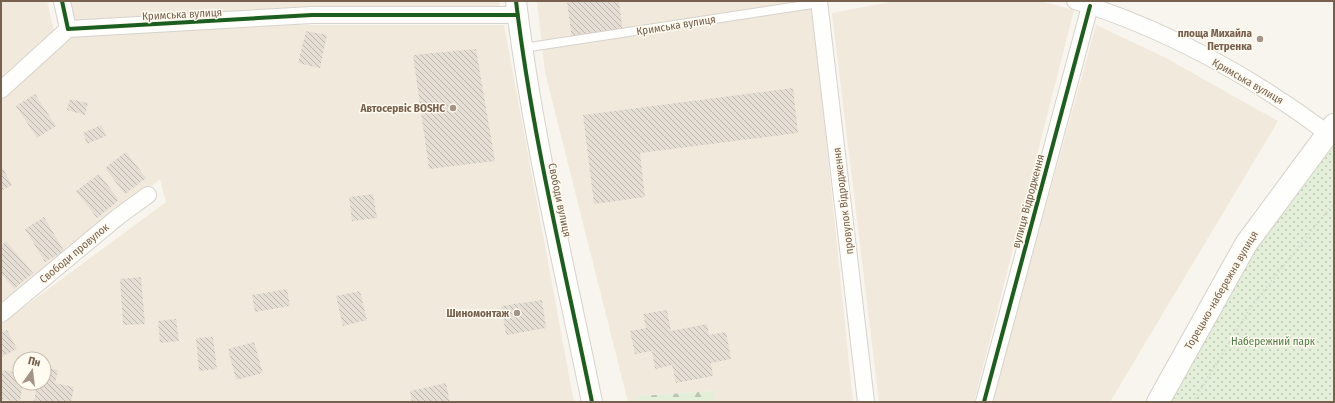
<svg xmlns="http://www.w3.org/2000/svg" width="1335" height="403" font-family="'Fira Sans Condensed',sans-serif">
<style>
.residential{fill:#f1e9dc;fill-rule:evenodd}
.green{fill:url(#green-dots)}
.forest{fill:url(#forest-firs)}
.building{fill:url(#building-back-hatch)}
.lines{fill:none;stroke-linecap:round;stroke-linejoin:round}
.service-casing{stroke:#d7d2cc;stroke-width:10}
.minor-casing{stroke:#d7d2cc;stroke-width:18}
.tertiary-casing{stroke:#d7d2cc;stroke-width:22}
.secondary-casing{stroke:#d6d1c9;stroke-width:24}
.path{stroke:#dad5d0;stroke-width:2.5;stroke-dasharray:1 3;stroke-linecap:butt}
.service{stroke:#fefefc;stroke-width:8}
.minor{stroke:#fefefc;stroke-width:16}
.tertiary{stroke:#fefefc;stroke-width:20}
.secondary{stroke:#fefefc;stroke-width:22}
.cycleway-casing{stroke:#fffbf0;stroke-width:6}
.cycleway{stroke:#1b5e20;stroke-width:4}
.poi-dot{fill:#a49485;stroke:#fffbf0;stroke-width:1.5}
.labels{text-anchor:middle;stroke-width:3;stroke-linejoin:round;paint-order:stroke}
.street-label{font-size:11px;fill:#77604d;stroke:#fffbf0}
.poi-label{font-size:11px;font-weight:bold;fill:#77604d;stroke:#fffbf0;text-anchor:end}
.park-label{font-size:11px;fill:#4f7c45;stroke:#fffbf0}
</style>
<defs>
<pattern id="green-dots" width="8" height="8" patternUnits="userSpaceOnUse"><rect width="8" height="8" fill="#e3efd9"/><path d="M2 2h.1M6 6h.1" fill="none" stroke="#bdc5b2" stroke-width="1.8" stroke-linecap="round"/></pattern>
<pattern id="forest-firs" width="22" height="20" patternUnits="userSpaceOnUse"><rect width="22" height="20" fill="#e3efd9"/><path d="M5 1l3.5 6h-7zM16 11l3.5 6h-7z" fill="#bdc5b2"/></pattern>
<pattern id="building-back-hatch" width="6" height="6" patternUnits="userSpaceOnUse"><rect width="6" height="6" fill="#e5ded5"/><path d="M-1 5l2 2M0 0l6 6M5-1l2 2" fill="none" stroke="#beb7af"/></pattern>
</defs>
<rect width="100%" height="100%" fill="#f8f5ee"/>
<path class="residential" d="M1,1H47L54,31L1,79Z
M67,1H499L500,9L70,21Z
M537,1H812L853,402H715L712,391L640,396L633,402H628L545,72Z
M895,1H1040L1074,10L974,402H879L832,13Z
M293,25H504L574,402H1V324L166,202L160,179L1,307V99L68,37ZM20,359H44V383H20Z
M1096,25L1166,58L1278,121L1110,402H992Z"/>
<path class="green" d="M1334,143V402H1170L1254,247Z"/>
<path class="forest" d="M713,391L715,402H633L640,396Z"/>
<path class="building" d="M567,1H619L623,33L572,40Z
M306,31L327,35L320,68L298,63Z
M476,49L495,161L429,169L413,55Z
M793,88L798,133L640,153L645,197L594,204L583,115Z
M35,94L56,126L37,138L16,106Z
M70,99L88,103L85,115L67,110Z
M101,125L106,136L87,144L83,133Z
M126,152L146,178L125,194L105,168Z
M1,165L12,185L1,191Z
M99,174L119,200L97,218L76,191Z
M373,194L377,218L352,221L349,197Z
M44,217L64,251L45,262L25,229Z
M6,241L33,273L14,289L1,273V246Z
M141,277L145,324L123,325L120,279Z
M287,289L290,306L255,312L252,295Z
M360,291L367,320L343,326L336,296Z
M542,300L546,328L506,335L501,306Z
M667,310L671,331L707,324L709,335L726,332L731,359L711,363L713,376L676,383L672,365L655,369L652,351L635,354L630,331L646,328L643,314Z
M176,319L179,341L160,343L158,321Z
M7,330L17,349L1,357V333Z
M213,337L217,369L199,371L196,338Z
M254,342L263,373L236,380L228,349Z
M44,367L58,370L55,383L74,387L71,402H34L37,383H44Z
M1,370L20,373V383H23L20,402L1,399Z
M446,383L450,402H412L410,391Z"/>
<g class="lines">
<defs>
<path id="service" d="M523,48L819,3"/>
<path id="minor" d="M62,1L68,29L312,15H518
M819,1L866,402
M1075,1C1164,28 1253,77 1327,133
M1,90L68,29
M1,314L119,216L148,195
M984,402L1090,6"/>
<path id="tertiary" d="M516,1C532,136 565,269 592,402"/>
<path id="secondary" d="M1158,402L1246,244L1334,125"/>
</defs>
<use href="#service" class="service-casing"/>
<use href="#minor" class="minor-casing"/>
<use href="#tertiary" class="tertiary-casing"/>
<use href="#secondary" class="secondary-casing"/>
<path class="path" d="M1193,402L1253,304L1334,203"/>
<use href="#service" class="service"/>
<use href="#minor" class="minor"/>
<use href="#tertiary" class="tertiary"/>
<use href="#secondary" class="secondary"/>
<defs>
<path id="cycleway" d="M62,1L68,29L312,15H518
M516,1C532,136 565,269 592,402
M984,402L1090,6"/>
</defs>
<use href="#cycleway" class="cycleway-casing"/>
<use href="#cycleway" class="cycleway"/>
</g>
<g class="poi-dot">
<circle cx="1260" cy="39" r="4"/>
<circle cx="453" cy="108" r="4"/>
<circle cx="517" cy="313" r="4"/>
</g>
<g class="labels">
<g class="street-label">
<text transform="translate(182 14) rotate(-3)" y="4">Кримська вулиця</text>
<text transform="translate(676 25) rotate(-9)" y="4">Кримська вулиця</text>
<text transform="translate(1248 81) rotate(30)" y="4">Кримська вулиця</text>
<text transform="translate(560 200) rotate(78)" y="4">Свободи вулиця</text>
<text transform="translate(843 201) rotate(-97)" y="4">провулок Відродження</text>
<text transform="translate(1028 201) rotate(-75)" y="4">вулиця Відродження</text>
<text transform="translate(74 253) rotate(-40)" y="4">Свободи провулок</text>
<text transform="translate(1221 290) rotate(-60)" y="4">Торецько-набережна вулиця</text>
</g>
<g class="poi-label">
<text x="1252" y="37">площа Михайла<tspan x="1252" dy="13">Петренка</tspan></text>
<text x="445" y="112">Автосервіс BOSHC</text>
<text x="509" y="317">Шиномонтаж</text>
</g>
<g class="park-label">
<text x="1273" y="345">Набережний парк</text>
</g>
</g>
<rect width="1335" height="403" fill="none" stroke="#77604d" stroke-width="4"/>
<g transform="translate(32 371) rotate(14)"><circle r="19" fill="#fffbf0" stroke="#c9bdaf"/>
<path d="M0-3L7 15L0 10L-7 15Z" fill="#a49485"/>
<text y="-6" font-size="11" font-weight="bold" text-anchor="middle" fill="#77604d">Пн</text>
</g>
</svg>
